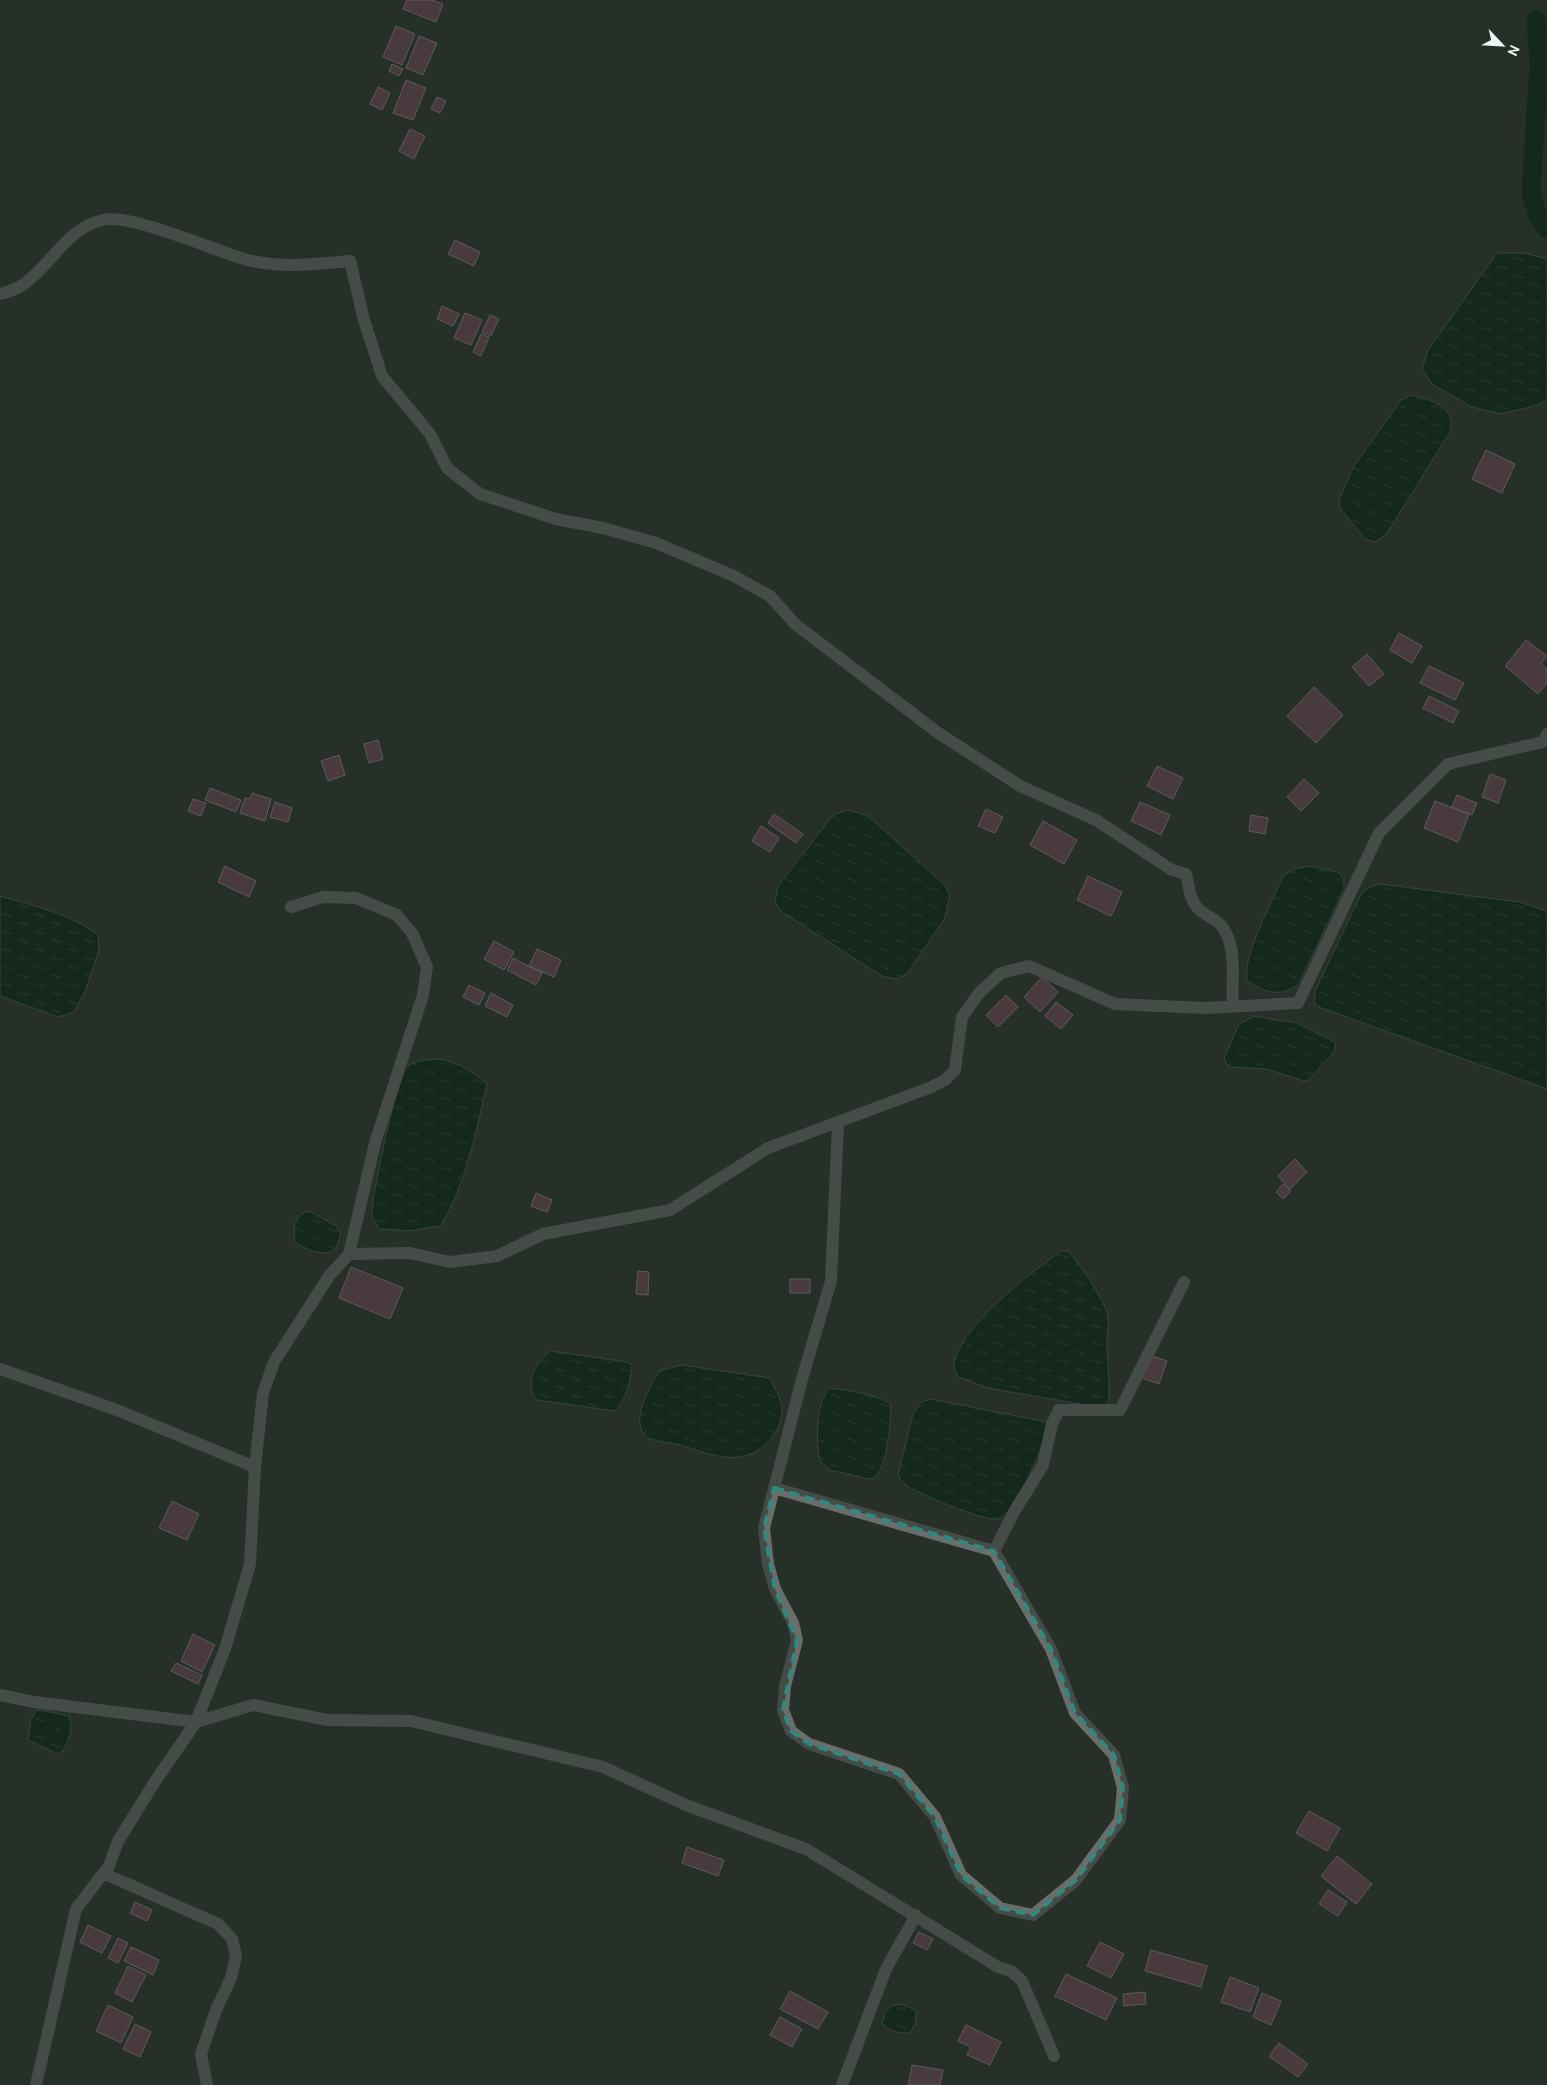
<svg xmlns="http://www.w3.org/2000/svg" width="1547" height="2085" font-family="Cabin,sans-serif">
<style>
.water{fill:url(#water-ripples);stroke:#486052}
.lines{fill:none;stroke-linecap:round;stroke-linejoin:round}
.canal{stroke:#02210e;stroke-width:19}
.building{fill:#744759;stroke:#9d9095}
.street{stroke:#6a6e6b;stroke-width:12}
.marked{fill:none;stroke:#308981;stroke-width:4;stroke-dasharray:10 6;stroke-linejoin:round}
</style>
<defs>
<pattern id="water-ripples" width="26" height="14" patternUnits="userSpaceOnUse" patternTransform="scale(1.25)"><rect width="26" height="14" fill="#02210e"/><path d="M2 4q2-2 4 0t4 0M15 11q2-2 4 0t4 0" fill="none" stroke="#274231"/></pattern>
</defs>
<rect width="100%" height="100%" fill="#262f28"/>
<path class="water" d="M1497,253H1525L1547,259V399L1538,405L1501,414L1472,407L1432,384L1422,369L1428,350Z
M1412,395C1424,397 1449,405 1451,420C1452,423 1451,428 1450,432L1386,535L1375,542L1365,539L1340,508L1339,499L1354,466L1401,400Z
M848,810L868,816L944,884L950,895L945,918L906,975L896,979L882,976L782,912L775,902L778,886L833,815Z
M1309,866L1338,872L1344,879V889L1298,985C1281,998 1262,992 1247,980C1243,953 1272,903 1283,876L1294,869Z
M1381,884L1519,902L1547,911V1089L1316,1006L1314,1001L1316,989L1361,894L1370,887Z
M0,896C34,906 69,913 98,935L99,950L85,992L74,1012L58,1017L0,996Z
M1254,1016L1297,1023L1336,1043L1334,1052L1309,1080L1304,1081L1266,1069L1230,1067L1226,1063L1224,1058L1239,1024Z
M441,1059C459,1063 473,1072 487,1084C476,1132 466,1183 441,1226L408,1231L378,1229C377,1224 373,1219 372,1215C370,1202 397,1079 405,1069C412,1059 429,1060 441,1059Z
M309,1211L336,1226L341,1234L336,1249C322,1258 309,1250 296,1243C292,1230 294,1214 309,1211Z
M1062,1251H1068C1079,1262 1105,1301 1108,1316C1109,1323 1107,1332 1107,1339C1107,1360 1110,1381 1109,1401L1105,1406L1097,1407L988,1388L958,1377C957,1374 954,1370 954,1367C954,1331 1034,1269 1062,1251Z
M550,1351L627,1362L632,1365C630,1382 627,1399 615,1411L537,1400C523,1383 536,1363 550,1351Z
M681,1365L770,1378C773,1386 779,1394 781,1403C787,1427 763,1454 740,1457C719,1460 696,1449 676,1444C667,1442 651,1443 644,1434C631,1418 651,1385 659,1371Z
M830,1388C851,1391 873,1393 891,1404C890,1425 889,1460 875,1478L868,1479L830,1470L820,1461C816,1441 815,1403 830,1388Z
M931,1399L1047,1422C1048,1439 1015,1515 998,1519C985,1522 916,1493 904,1484C902,1482 900,1478 898,1475L913,1414L921,1402Z
M40,1710L69,1716C74,1729 69,1741 62,1752L58,1754L28,1740L31,1719L36,1711Z
M900,2004L911,2008L917,2012L915,2024L910,2033C898,2033 890,2032 882,2023L885,2013L891,2006Z"/>
<g class="lines">
<path class="canal" d="M1536,20L1539,64L1531,194L1538,217L1547,229"/>
</g>
<path class="building" d="M407,0H432L443,4L436,22L403,9Z
M396,26L415,34L402,65L383,57Z
M419,36L437,43L423,75L406,68Z
M392,64L403,69L399,76L389,71Z
M406,80L426,88L413,120L393,113Z
M378,87L390,93L382,110L370,104Z
M437,97L446,101L440,113L431,109Z
M410,129L425,136L414,159L399,151Z
M455,240L480,252L474,266L448,254Z
M442,306L459,314L453,326L437,319Z
M465,313L482,320L471,345L454,338Z
M490,315L499,319L491,336L482,332Z
M481,334L489,337L481,356L473,352Z
M1486,450L1515,464L1502,493L1472,479Z
M1399,633L1422,646L1412,663L1390,650Z
M1526,640L1547,656L1541,664L1547,669V683L1538,694L1505,666Z
M1367,654L1384,674L1369,686L1352,667Z
M1429,666L1464,683L1455,700L1420,683Z
M1314,687L1343,715L1316,743L1287,716Z
M1429,696L1459,711L1453,723L1423,708Z
M378,740L383,759L369,763L364,744Z
M339,755L345,775L328,781L321,761Z
M1157,766L1183,778L1173,799L1147,786Z
M1490,774L1506,780L1498,803L1482,797Z
M1304,779L1319,793L1301,811L1287,797Z
M210,788L241,800L236,812L205,800Z
M252,793L271,799L265,821L240,813L245,798L250,799Z
M1457,795L1477,803L1472,815L1452,807Z
M193,799L206,803L201,816L188,811Z
M1435,801L1469,814L1458,842L1424,828Z
M275,802L292,808L288,822L270,817Z
M1140,802L1170,815L1161,835L1131,821Z
M986,809L1003,817L995,833L978,826Z
M774,814L803,834L796,843L768,823Z
M1251,815L1268,818L1265,834L1249,831Z
M1043,821L1077,840L1064,864L1030,845Z
M761,826L779,838L770,852L752,841Z
M225,866L256,881L249,897L218,882Z
M1088,876L1122,892L1111,916L1077,900Z
M494,941L514,952L504,970L484,959Z
M537,949L561,960L554,977L529,966Z
M513,958L542,973L536,985L507,970Z
M1042,977L1058,992L1040,1012L1024,997Z
M469,985L485,993L479,1005L463,997Z
M491,993L513,1005L507,1017L485,1006Z
M1006,995L1018,1007L998,1027L986,1015Z
M1056,1002L1073,1015L1061,1029L1045,1016Z
M1295,1159L1307,1172L1290,1189L1278,1176Z
M1283,1184L1291,1191L1283,1199L1276,1192Z
M536,1193L552,1200L547,1212L531,1206Z
M351,1267L403,1288L390,1319L339,1298Z
M638,1271L649,1272L648,1295L636,1294Z
M790,1279H810V1293H790Z
M1149,1355L1167,1361L1159,1384L1142,1378Z
M172,1501L199,1514L187,1540L159,1528Z
M193,1634L215,1645L202,1672L181,1661Z
M176,1663L202,1675L198,1684L171,1671Z
M1309,1811L1340,1828L1327,1851L1296,1833Z
M687,1847L724,1860L718,1876L682,1863Z
M1337,1856L1372,1884L1356,1904L1321,1876Z
M1328,1890L1347,1902L1338,1916L1319,1904Z
M135,1902L152,1910L147,1921L130,1913Z
M88,1925L111,1936L102,1953L80,1942Z
M919,1932L933,1939L927,1950L913,1943Z
M118,1938L128,1943L118,1963L108,1958Z
M1100,1942L1124,1954L1111,1978L1087,1966Z
M131,1947L159,1960L153,1975L124,1961Z
M1151,1950L1207,1966L1201,1987L1145,1971Z
M128,1966L146,1975L132,2002L115,1993Z
M1066,1974L1117,1998L1106,2020L1055,1996Z
M1230,1977L1259,1988L1250,2012L1221,2002Z
M790,1991L828,2012L818,2029L780,2009Z
M1145,1992L1146,2004L1124,2006L1123,1994Z
M1262,1993L1281,2001L1271,2025L1253,2017Z
M108,2005L133,2017L121,2043L96,2031Z
M780,2017L802,2029L792,2047L770,2035Z
M135,2024L151,2032L140,2057L123,2049Z
M966,2025L1001,2042L990,2065L967,2055L971,2047L958,2041Z
M1279,2043L1308,2064L1298,2077L1269,2056Z
M912,2065L943,2070L940,2085H908Z"/>
<g class="lines">
<path class="street" d="M0,294C8,292 17,289 24,284C52,264 67,228 103,220C130,213 213,250 244,259C279,269 315,264 350,261L364,320L382,376L430,434L447,468L480,494L556,519L603,528L656,543L734,576L770,596L795,624L937,732L1020,786L1096,820L1172,870L1186,874C1189,885 1189,898 1197,907C1206,918 1219,918 1226,933C1237,954 1231,983 1233,1006
M291,907L323,897L356,898L397,915L412,933L427,967L423,995L375,1143L349,1254
M838,1124L831,1281L802,1379L764,1528L768,1564L775,1589L793,1623L797,1640L785,1686L783,1710L791,1731L809,1744L899,1774L935,1817L961,1875L1000,1908L1033,1915L1076,1880L1120,1820L1123,1788L1114,1755L1075,1713L1051,1649L994,1551
M0,1369L117,1410L255,1467
M774,1488L994,1551L1014,1512L1043,1465L1052,1424L1059,1410H1120L1184,1282
M0,1695L34,1702L196,1722L253,1705L327,1720L411,1721L603,1767L686,1805L806,1849L998,1967L1011,1971L1022,1981L1054,2056
M103,1873L218,1924L232,1939L236,1956L231,1978L216,2010L201,2054L207,2085
M36,2085L76,1909L109,1866L118,1841L156,1780L196,1722L225,1649L250,1564L255,1467L263,1393L274,1362L329,1276L349,1254L410,1253L450,1262L497,1256L543,1234L670,1210L768,1148L929,1088L945,1080L955,1070L962,1017L979,993L1001,973L1029,966L1115,1004L1205,1008L1298,1003L1379,833L1448,764L1543,742L1547,734
M842,2085L886,1969L916,1915"/>
</g>
<path d="M0 0H1547V2085H0ZM774,1488L994,1551L1051,1649L1075,1713L1114,1755L1123,1788L1120,1820L1076,1880L1033,1915L1000,1908L961,1875L935,1817L899,1774L809,1744L791,1731L783,1710L797,1640L775,1589L764,1528Z" fill="#262f28" fill-opacity=".55" fill-rule="evenodd"/>
<path class="marked" d="M774,1488L994,1551L1051,1649L1075,1713L1114,1755L1123,1788L1120,1820L1076,1880L1033,1915L1000,1908L961,1875L935,1817L899,1774L809,1744L791,1731L783,1710L797,1640L775,1589L764,1528Z"/>
<g transform="translate(1502 45) rotate(115)" stroke="#262f28" stroke-width="4" paint-order="stroke">
<path d="M0-4L9 19L0 12L-9 19Z" fill="#edf3ef"/>
<text y="-8" font-size="14" font-weight="bold" text-anchor="middle" fill="#edf3ef">N</text>
</g>
</svg>
